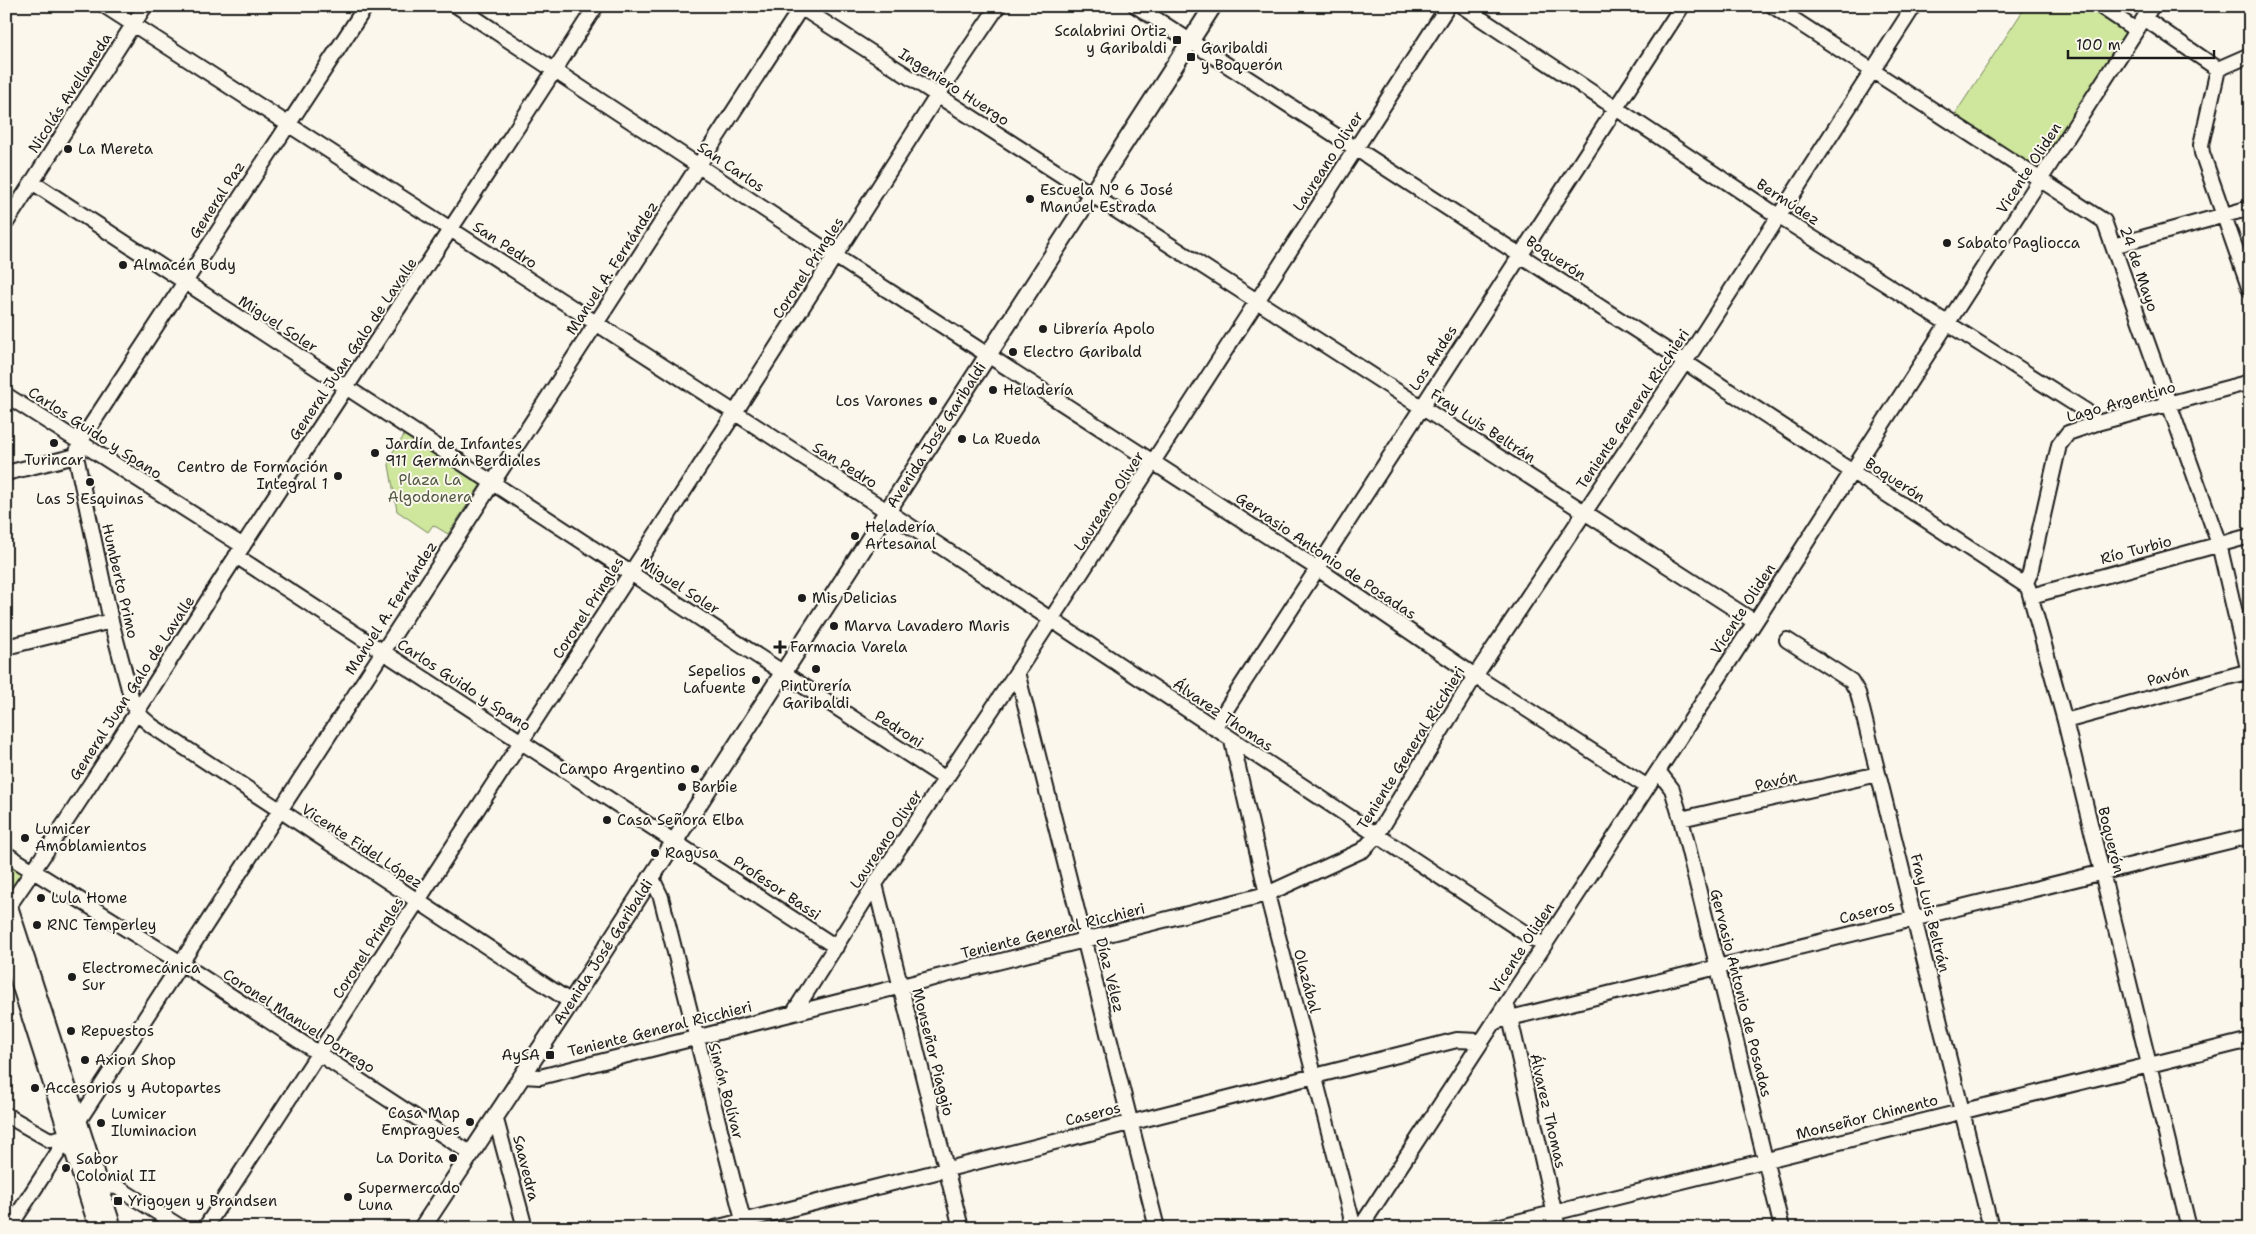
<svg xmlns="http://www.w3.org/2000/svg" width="2256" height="1234" font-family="'Shantell Sans',sans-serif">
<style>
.green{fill:#cee79d;stroke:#75825c}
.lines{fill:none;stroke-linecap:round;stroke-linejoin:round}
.minor-casing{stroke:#1c1c1c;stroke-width:18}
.major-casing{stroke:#1c1c1c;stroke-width:20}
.minor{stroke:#fbf7ec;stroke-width:14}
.major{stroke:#fbf7ec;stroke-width:16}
.poi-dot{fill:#1c1c1c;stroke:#fbf7ec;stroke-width:2}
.labels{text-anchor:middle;stroke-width:4;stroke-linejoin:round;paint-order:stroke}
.poi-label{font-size:15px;fill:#1c1c1c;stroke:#fbf7ec;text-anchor:start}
.street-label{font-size:15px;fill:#1c1c1c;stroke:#fbf7ec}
.park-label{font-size:15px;fill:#515943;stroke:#fbf7ec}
</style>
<rect width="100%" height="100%" fill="#fbf7ec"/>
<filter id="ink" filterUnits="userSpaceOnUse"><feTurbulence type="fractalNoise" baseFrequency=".02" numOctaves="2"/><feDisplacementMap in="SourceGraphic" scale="10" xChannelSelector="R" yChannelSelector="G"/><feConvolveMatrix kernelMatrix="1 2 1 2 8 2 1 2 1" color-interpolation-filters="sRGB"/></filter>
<g filter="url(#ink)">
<path class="green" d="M2026,6H2085L2126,32L2038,169L1955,114Z
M408,430L479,478L481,484L448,534L433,525L428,532L397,511L388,459Z
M6,855L32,869L11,902L6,889Z"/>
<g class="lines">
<defs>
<path id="minor" d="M105,6L887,511L1543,945
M457,6L835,256L1318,569L1475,676L1646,786
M799,6L1755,622
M1136,6L1685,362L2028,587L2065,721L2189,1228
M1462,6L1778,216L2086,411L2097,423
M1773,6L2104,221L2219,544L2250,677
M2100,6L2136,30
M2144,18L2218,69
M2218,69L2201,145L2202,153L2250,290
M2218,69L2250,55
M32,182L946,779
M6,223L145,6
M2113,246L2250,208
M6,395L243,546
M76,456L111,621L133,704L137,713L152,726L571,1002
M76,456L80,442L366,6
M6,473L76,456
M236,556L836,947
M2025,585L2030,573L2059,445L2068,433L2097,423L2250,382
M2031,596L2250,536
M1787,640L1851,681L1858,693L1991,1228
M6,647L111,621
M1017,672L1157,1228
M2065,721L2250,671
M1214,728L1682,6
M1232,741L1267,894L1354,1228
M1658,771L1672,789L1681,819L1782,1228
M1681,819L1878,774
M6,854L181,963L470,1153
M651,876L661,897L745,1228
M875,884L961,1228
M6,910C87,794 160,674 237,555C355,371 478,190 596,6
M1508,1009L1558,1228
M794,1012L875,884L1017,672L1448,6
M1494,1022L2250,836
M522,1076L540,1077L1267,894L1363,850L1377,835L1475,676L1685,362L1914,6
M6,1115L50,1140L68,1136
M495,1116L525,1228
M90,1185L117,1187L182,1228
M9,1228L802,6
M205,1228L734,414L937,96L998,6
M715,1228L1457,1040L1480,1041
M1360,1228L1755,622L2152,6
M1493,1228L2250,1040"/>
<g id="major">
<path d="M6,897L113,1228"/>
<path d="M6,940L98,1228"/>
<path id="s1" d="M422,1228L571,1002L1213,6"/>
</g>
</defs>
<use href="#minor" class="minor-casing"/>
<use href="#major" class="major-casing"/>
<use href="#minor" class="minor"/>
<use href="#major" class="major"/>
</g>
</g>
<g class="poi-dot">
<rect x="1172" y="35" width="10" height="10" rx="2.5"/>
<rect x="1186" y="52" width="10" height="10" rx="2.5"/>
<circle cx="68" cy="149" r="5"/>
<circle cx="1030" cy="199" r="5"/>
<circle cx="1947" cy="243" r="5"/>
<circle cx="123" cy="265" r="5"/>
<circle cx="1043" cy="329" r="5"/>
<circle cx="1013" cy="352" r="5"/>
<circle cx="993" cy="390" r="5"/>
<circle cx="933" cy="401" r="5"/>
<circle cx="962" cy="439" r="5"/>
<circle cx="54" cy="443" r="5"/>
<circle cx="375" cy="453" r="5"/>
<circle cx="338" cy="476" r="5"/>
<circle cx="90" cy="482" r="5"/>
<circle cx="855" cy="536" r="5"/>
<circle cx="802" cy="598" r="5"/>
<circle cx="834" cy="626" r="5"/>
<path d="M777.5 639.5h5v5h5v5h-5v5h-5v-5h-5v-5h5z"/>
<circle cx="816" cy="669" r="5"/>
<circle cx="756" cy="680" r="5"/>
<circle cx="695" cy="769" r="5"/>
<circle cx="682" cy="787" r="5"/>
<circle cx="607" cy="820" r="5"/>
<circle cx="25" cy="838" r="5"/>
<circle cx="655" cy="853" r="5"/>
<circle cx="41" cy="898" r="5"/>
<circle cx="37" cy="925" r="5"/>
<circle cx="72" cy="977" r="5"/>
<circle cx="71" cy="1031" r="5"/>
<rect x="545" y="1050" width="10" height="10" rx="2.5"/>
<circle cx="85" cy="1060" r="5"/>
<circle cx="35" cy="1088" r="5"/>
<circle cx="470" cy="1122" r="5"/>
<circle cx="101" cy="1123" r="5"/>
<circle cx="453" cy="1158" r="5"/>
<circle cx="66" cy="1168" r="5"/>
<circle cx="348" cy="1197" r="5"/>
<rect x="113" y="1196" width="10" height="10" rx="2.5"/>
</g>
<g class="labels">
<g class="poi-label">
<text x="1167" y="36" text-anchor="end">Scalabrini Ortiz<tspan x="1167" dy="17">y Garibaldi</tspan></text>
<text x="1201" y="53">Garibaldi<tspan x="1201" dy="17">y Boquerón</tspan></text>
<text x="78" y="154">La Mereta</text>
<text x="1040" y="195">Escuela N° 6 José<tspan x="1040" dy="17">Manuel Estrada</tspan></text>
<text x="1957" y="248">Sabato Pagliocca</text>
<text x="133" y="270">Almacén Budy</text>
<text x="1053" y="334">Librería Apolo</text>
<text x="1023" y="357">Electro Garibald</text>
<text x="1003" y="395">Heladería</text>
<text x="923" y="406" text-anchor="end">Los Varones</text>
<text x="972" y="444">La Rueda</text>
<text x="385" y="449">Jardín de Infantes<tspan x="385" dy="17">911 Germán Berdiales</tspan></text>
<text x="54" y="465" text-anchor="middle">Turincar</text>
<text x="328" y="472" text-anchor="end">Centro de Formación<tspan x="328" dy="17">Integral 1</tspan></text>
<text x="90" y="504" text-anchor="middle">Las 5 Esquinas</text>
<text x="865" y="532">Heladería<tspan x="865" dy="17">Artesanal</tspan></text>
<text x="812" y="603">Mis Delicias</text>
<text x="844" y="631">Marva Lavadero Maris</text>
<text x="790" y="652">Farmacia Varela</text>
<text x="746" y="676" text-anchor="end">Sepelios<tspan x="746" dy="17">Lafuente</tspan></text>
<text x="816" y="691" text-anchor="middle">Pinturería<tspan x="816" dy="17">Garibaldi</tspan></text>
<text x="685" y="774" text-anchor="end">Campo Argentino</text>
<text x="692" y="792">Barbie</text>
<text x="617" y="825">Casa Señora Elba</text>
<text x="35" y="834">Lumicer<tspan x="35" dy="17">Amoblamientos</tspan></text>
<text x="665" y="858">Ragusa</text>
<text x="51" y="903">Lula Home</text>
<text x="47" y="930">RNC Temperley</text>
<text x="82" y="973">Electromecánica<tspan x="82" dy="17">Sur</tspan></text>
<text x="81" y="1036">Repuestos</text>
<text x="540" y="1060" text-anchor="end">AySA</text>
<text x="95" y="1065">Axion Shop</text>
<text x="45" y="1093">Accesorios y Autopartes</text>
<text x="460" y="1118" text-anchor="end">Casa Map<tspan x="460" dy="17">Empragues</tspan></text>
<text x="111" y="1119">Lumicer<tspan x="111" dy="17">Iluminacion</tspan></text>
<text x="443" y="1163" text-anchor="end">La Dorita</text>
<text x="76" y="1164">Sabor<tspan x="76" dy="17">Colonial II</tspan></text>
<text x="358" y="1193">Supermercado<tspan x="358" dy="17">Luna</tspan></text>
<text x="128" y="1206">Yrigoyen y Brandsen</text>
</g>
<g class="street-label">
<text transform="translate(954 87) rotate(33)" y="5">Ingeniero Huergo</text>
<text transform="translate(70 93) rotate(-57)" y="5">Nicolás Avellaneda</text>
<text transform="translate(1328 161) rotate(-57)" y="5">Laureano Oliver</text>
<text transform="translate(731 167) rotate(34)" y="5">San Carlos</text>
<text transform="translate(2029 168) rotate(-57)" y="5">Vicente Oliden</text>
<text transform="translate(217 200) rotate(-57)" y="5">General Paz</text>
<text transform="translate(1788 202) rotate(33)" y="5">Bermúdez</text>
<text transform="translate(505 245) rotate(33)" y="5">San Pedro</text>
<text transform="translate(1556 258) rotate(33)" y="5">Boquerón</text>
<text transform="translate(612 268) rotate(-57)" y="5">Manuel A. Fernández</text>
<text transform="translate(808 268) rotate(-57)" y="5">Coronel Pringles</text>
<text transform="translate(2139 269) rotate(71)" y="5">24 de Mayo</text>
<text transform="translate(278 324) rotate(33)" y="5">Miguel Soler</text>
<text transform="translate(353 349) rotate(-56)" y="5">General Juan Galo de Lavalle</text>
<text transform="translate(1433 358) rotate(-57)" y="5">Los Andes</text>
<text transform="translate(2121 402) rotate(-16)" y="5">Lago Argentino</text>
<text transform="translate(1633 409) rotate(-56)" y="5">Teniente General Ricchieri</text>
<text transform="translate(1483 426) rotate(33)" y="5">Fray Luis Beltrán</text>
<text transform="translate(95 433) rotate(33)" y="5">Carlos Guido y Spano</text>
<text dy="5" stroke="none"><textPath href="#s1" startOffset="945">Avenida José Garibaldi</textPath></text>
<text transform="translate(845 465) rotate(32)" y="5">San Pedro</text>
<text transform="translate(1895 480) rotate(33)" y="5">Boquerón</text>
<text transform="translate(1109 501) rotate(-57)" y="5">Laureano Oliver</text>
<text transform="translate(2136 550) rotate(-15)" y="5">Río Turbio</text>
<text transform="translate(1326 556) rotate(34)" y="5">Gervasio Antonio de Posadas</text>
<text transform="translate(120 581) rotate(77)" y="5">Humberto Primo</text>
<text transform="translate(680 586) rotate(33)" y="5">Miguel Soler</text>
<text transform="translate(391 608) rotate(-57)" y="5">Manuel A. Fernández</text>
<text transform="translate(588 608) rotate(-57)" y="5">Coronel Pringles</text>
<text transform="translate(1743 609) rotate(-57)" y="5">Vicente Oliden</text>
<text transform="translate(2168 676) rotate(-15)" y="5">Pavón</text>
<text transform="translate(464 685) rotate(33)" y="5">Carlos Guido y Spano</text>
<text transform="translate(132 688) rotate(-57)" y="5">General Juan Galo de Lavalle</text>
<text transform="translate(1223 715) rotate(34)" y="5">Álvarez Thomas</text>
<text transform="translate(899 729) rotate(33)" y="5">Pedroni</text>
<text transform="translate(1411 748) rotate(-58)" y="5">Teniente General Ricchieri</text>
<text transform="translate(1776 781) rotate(-13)" y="5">Pavón</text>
<text transform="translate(886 839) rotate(-56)" y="5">Laureano Oliver</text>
<text transform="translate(2111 840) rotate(76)" y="5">Boquerón</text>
<text transform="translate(362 846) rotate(33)" y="5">Vicente Fidel López</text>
<text transform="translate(777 888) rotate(34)" y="5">Profesor Bassi</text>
<text transform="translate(1867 912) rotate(-14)" y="5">Caseros</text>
<text transform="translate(1930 913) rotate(76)" y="5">Fray Luis Beltrán</text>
<text transform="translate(1053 931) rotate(-14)" y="5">Teniente General Ricchieri</text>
<text transform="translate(368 948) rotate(-57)" y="5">Coronel Pringles</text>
<text transform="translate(1522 948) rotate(-57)" y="5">Vicente Oliden</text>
<text dy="5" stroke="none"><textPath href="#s1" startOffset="330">Avenida José Garibaldi</textPath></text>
<text transform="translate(1110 975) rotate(76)" y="5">Díaz Vélez</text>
<text transform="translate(1307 981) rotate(75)" y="5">Olazábal</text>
<text transform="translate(1741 993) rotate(76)" y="5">Gervasio Antonio de Posadas</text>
<text transform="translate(299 1021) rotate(33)" y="5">Coronel Manuel Dorrego</text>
<text transform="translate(660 1029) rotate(-14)" y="5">Teniente General Ricchieri</text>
<text transform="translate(933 1052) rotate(76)" y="5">Monseñor Piaggio</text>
<text transform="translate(726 1091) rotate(75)" y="5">Simón Bolívar</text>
<text transform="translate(1548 1111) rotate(77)" y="5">Álvarez Thomas</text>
<text transform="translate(1093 1114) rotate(-14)" y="5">Caseros</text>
<text transform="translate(1867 1117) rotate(-14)" y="5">Monseñor Chimento</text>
<text transform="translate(526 1168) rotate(76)" y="5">Saavedra</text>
</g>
<g class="park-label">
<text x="430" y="485">Plaza La<tspan x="430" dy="17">Algodonera</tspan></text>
</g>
</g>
<rect width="2256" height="1234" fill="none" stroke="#fbf7ec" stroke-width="25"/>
<rect x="12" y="12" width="2231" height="1209" fill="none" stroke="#1c1c1c" stroke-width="2" filter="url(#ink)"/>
<path d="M2068 50v8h146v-8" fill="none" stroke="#1c1c1c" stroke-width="2.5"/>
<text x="2076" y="50" font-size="15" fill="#1c1c1c" stroke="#fbf7ec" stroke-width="4" paint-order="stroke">100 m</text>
</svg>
